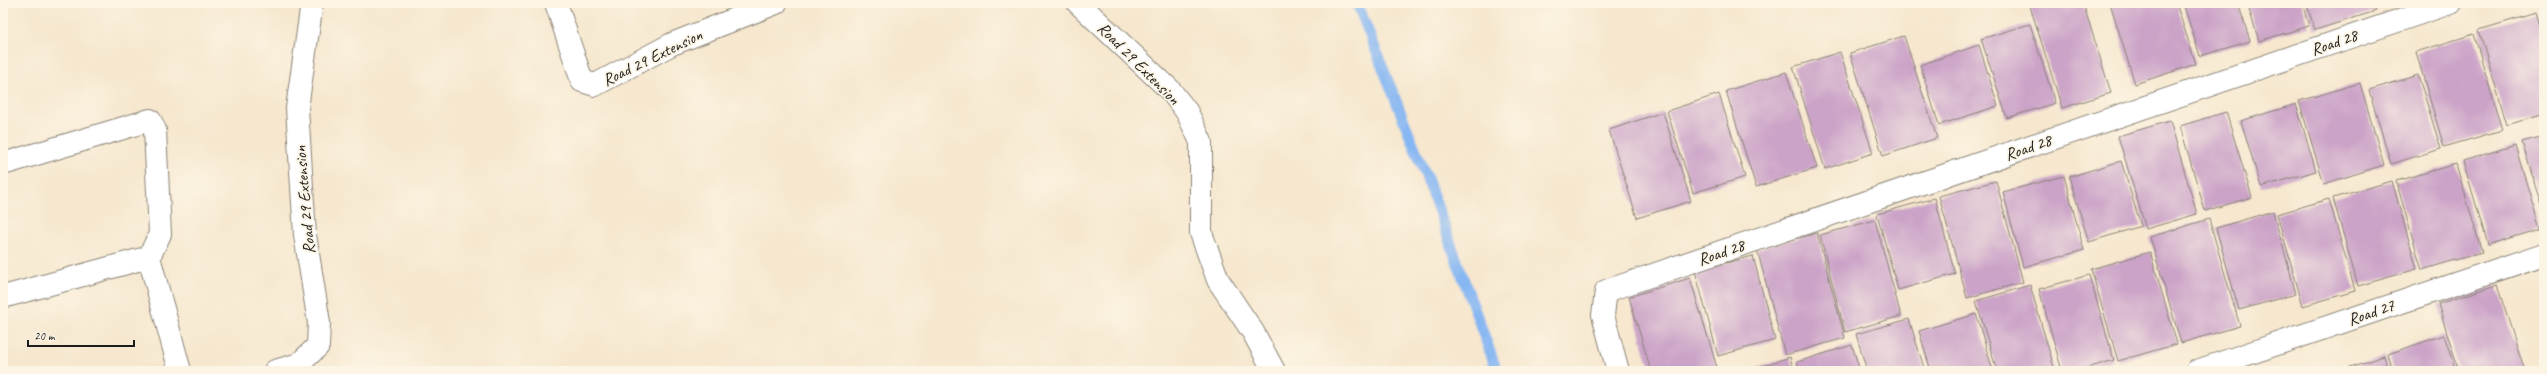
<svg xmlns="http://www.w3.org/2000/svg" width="2547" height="374" font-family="Caveat,sans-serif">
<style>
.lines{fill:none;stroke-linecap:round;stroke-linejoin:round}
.stream{stroke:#87b7f2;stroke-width:11}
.building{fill:#cba3c8}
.street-casing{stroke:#898275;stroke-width:24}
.street{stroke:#fff;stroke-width:22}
.labels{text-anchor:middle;stroke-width:3.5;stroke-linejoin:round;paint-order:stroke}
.street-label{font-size:17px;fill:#1c1c1c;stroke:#fcf5e5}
</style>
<rect width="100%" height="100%" fill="#fcf5e5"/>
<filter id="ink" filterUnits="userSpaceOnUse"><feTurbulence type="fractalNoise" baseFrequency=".025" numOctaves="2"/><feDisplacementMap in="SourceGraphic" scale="8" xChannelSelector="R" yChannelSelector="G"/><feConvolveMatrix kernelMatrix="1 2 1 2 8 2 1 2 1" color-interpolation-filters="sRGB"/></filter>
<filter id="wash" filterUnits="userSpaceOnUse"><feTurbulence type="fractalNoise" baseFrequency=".012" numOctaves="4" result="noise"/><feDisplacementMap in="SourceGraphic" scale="16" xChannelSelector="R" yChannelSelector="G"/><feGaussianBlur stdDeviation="0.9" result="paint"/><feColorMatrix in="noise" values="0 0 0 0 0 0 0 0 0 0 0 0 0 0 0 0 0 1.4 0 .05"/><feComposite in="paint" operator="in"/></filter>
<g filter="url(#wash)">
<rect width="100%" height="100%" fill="#f6e7ce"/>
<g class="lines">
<path class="stream" d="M1357,3L1426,176L1497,371"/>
</g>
<g id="blocks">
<path class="building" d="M2029,3H2083L2111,93L2062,108Z
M2110,3H2176L2196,64L2135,84Z
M2183,3H2238L2250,41L2200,56Z
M2247,3H2302L2309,26L2259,41Z
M2306,3H2373L2376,11L2315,30Z
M2536,13L2544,40V114L2507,125L2479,30Z
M2030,24L2055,103L2007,118L1981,39Z
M2474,34L2502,130L2444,147L2416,52Z
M1904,36L1937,138L1883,156L1850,53Z
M1979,45L1998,106L1939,125L1920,65Z
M1840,52L1873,153L1825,169L1793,67Z
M1786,72L1817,168L1756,187L1726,91Z
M2418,75L2441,149L2391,164L2369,90Z
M2360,83L2384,165L2324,184L2299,101Z
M1719,94L1745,177L1693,193L1667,111Z
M2296,104L2316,171L2261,187L2241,121Z
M1663,112L1691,201L1637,218L1609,130Z
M2226,112L2252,197L2205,211L2180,126Z
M2170,121L2197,214L2146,229L2118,136Z
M2544,136V214L2522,142Z
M2515,145L2540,229L2488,245L2463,161Z
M2121,161L2141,226L2089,242L2069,177Z
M2456,164L2482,252L2422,270L2396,181Z
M2064,176L2084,250L2023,267L2003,192Z
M1996,181L2023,282L1967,298L1939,196Z
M2392,181L2417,269L2358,286L2333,198Z
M1935,198L1955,274L1898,290L1877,214Z
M2329,199L2355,291L2303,306L2277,214Z
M2273,211L2296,294L2239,310L2216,228Z
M2209,219L2240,326L2181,343L2150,237Z
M1875,220L1901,316L1845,332L1820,235Z
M1817,233L1845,338L1785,355L1757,249Z
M2150,252L2177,344L2118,361L2091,269Z
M1753,256L1775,340L1718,356L1695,271Z
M2089,275L2114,360L2077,371H2062L2039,289Z
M1690,278L1718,371H1651L1629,297Z
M2030,285L2055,371H1997L1976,301Z
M2497,285L2525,371H2459L2438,304Z
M1976,314L1993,371H1931L1919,331Z
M1909,319L1925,371H1867L1856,334Z
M2444,335L2456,371H2393L2388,354Z
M1852,345L1860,371H1800L1797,362Z
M2384,356L2389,371H2338Z
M1790,357L1794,371H1745Z"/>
</g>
</g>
<g filter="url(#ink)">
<use href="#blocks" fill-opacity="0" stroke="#898275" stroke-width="1"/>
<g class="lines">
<defs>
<path id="street" d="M556,3L582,81L595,85L672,44L776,3
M1078,3L1170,90L1187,112L1201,142V233L1218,280L1253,332L1274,371
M3,164L150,120L155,130L160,234L149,257L180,371
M3,297L149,257
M275,371L299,364L318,346L319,323L305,235L297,108L312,3
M1618,371L1603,315L1606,291L2450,3
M2197,371L2544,254"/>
</defs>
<use href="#street" class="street-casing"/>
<use href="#street" class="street"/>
</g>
</g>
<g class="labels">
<g class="street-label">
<text transform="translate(2334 42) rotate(-19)" y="6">Road 28</text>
<text transform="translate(652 57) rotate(-26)" y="6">Road 29 Extension</text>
<text transform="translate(1139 63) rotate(45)" y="6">Road 29 Extension</text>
<text transform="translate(2028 147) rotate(-19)" y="6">Road 28</text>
<text transform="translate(304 200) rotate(-95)" y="6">Road 29 Extension</text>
<text transform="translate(1721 252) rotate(-19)" y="6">Road 28</text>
<text transform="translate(2371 312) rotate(-19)" y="6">Road 27</text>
</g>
</g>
<rect width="2547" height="374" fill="none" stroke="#fcf5e5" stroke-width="16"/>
<path d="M28 340v6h106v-6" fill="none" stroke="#1c1c1c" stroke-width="2"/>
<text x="34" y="340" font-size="12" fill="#1c1c1c" stroke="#fcf5e5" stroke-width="3" paint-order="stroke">20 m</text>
</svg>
